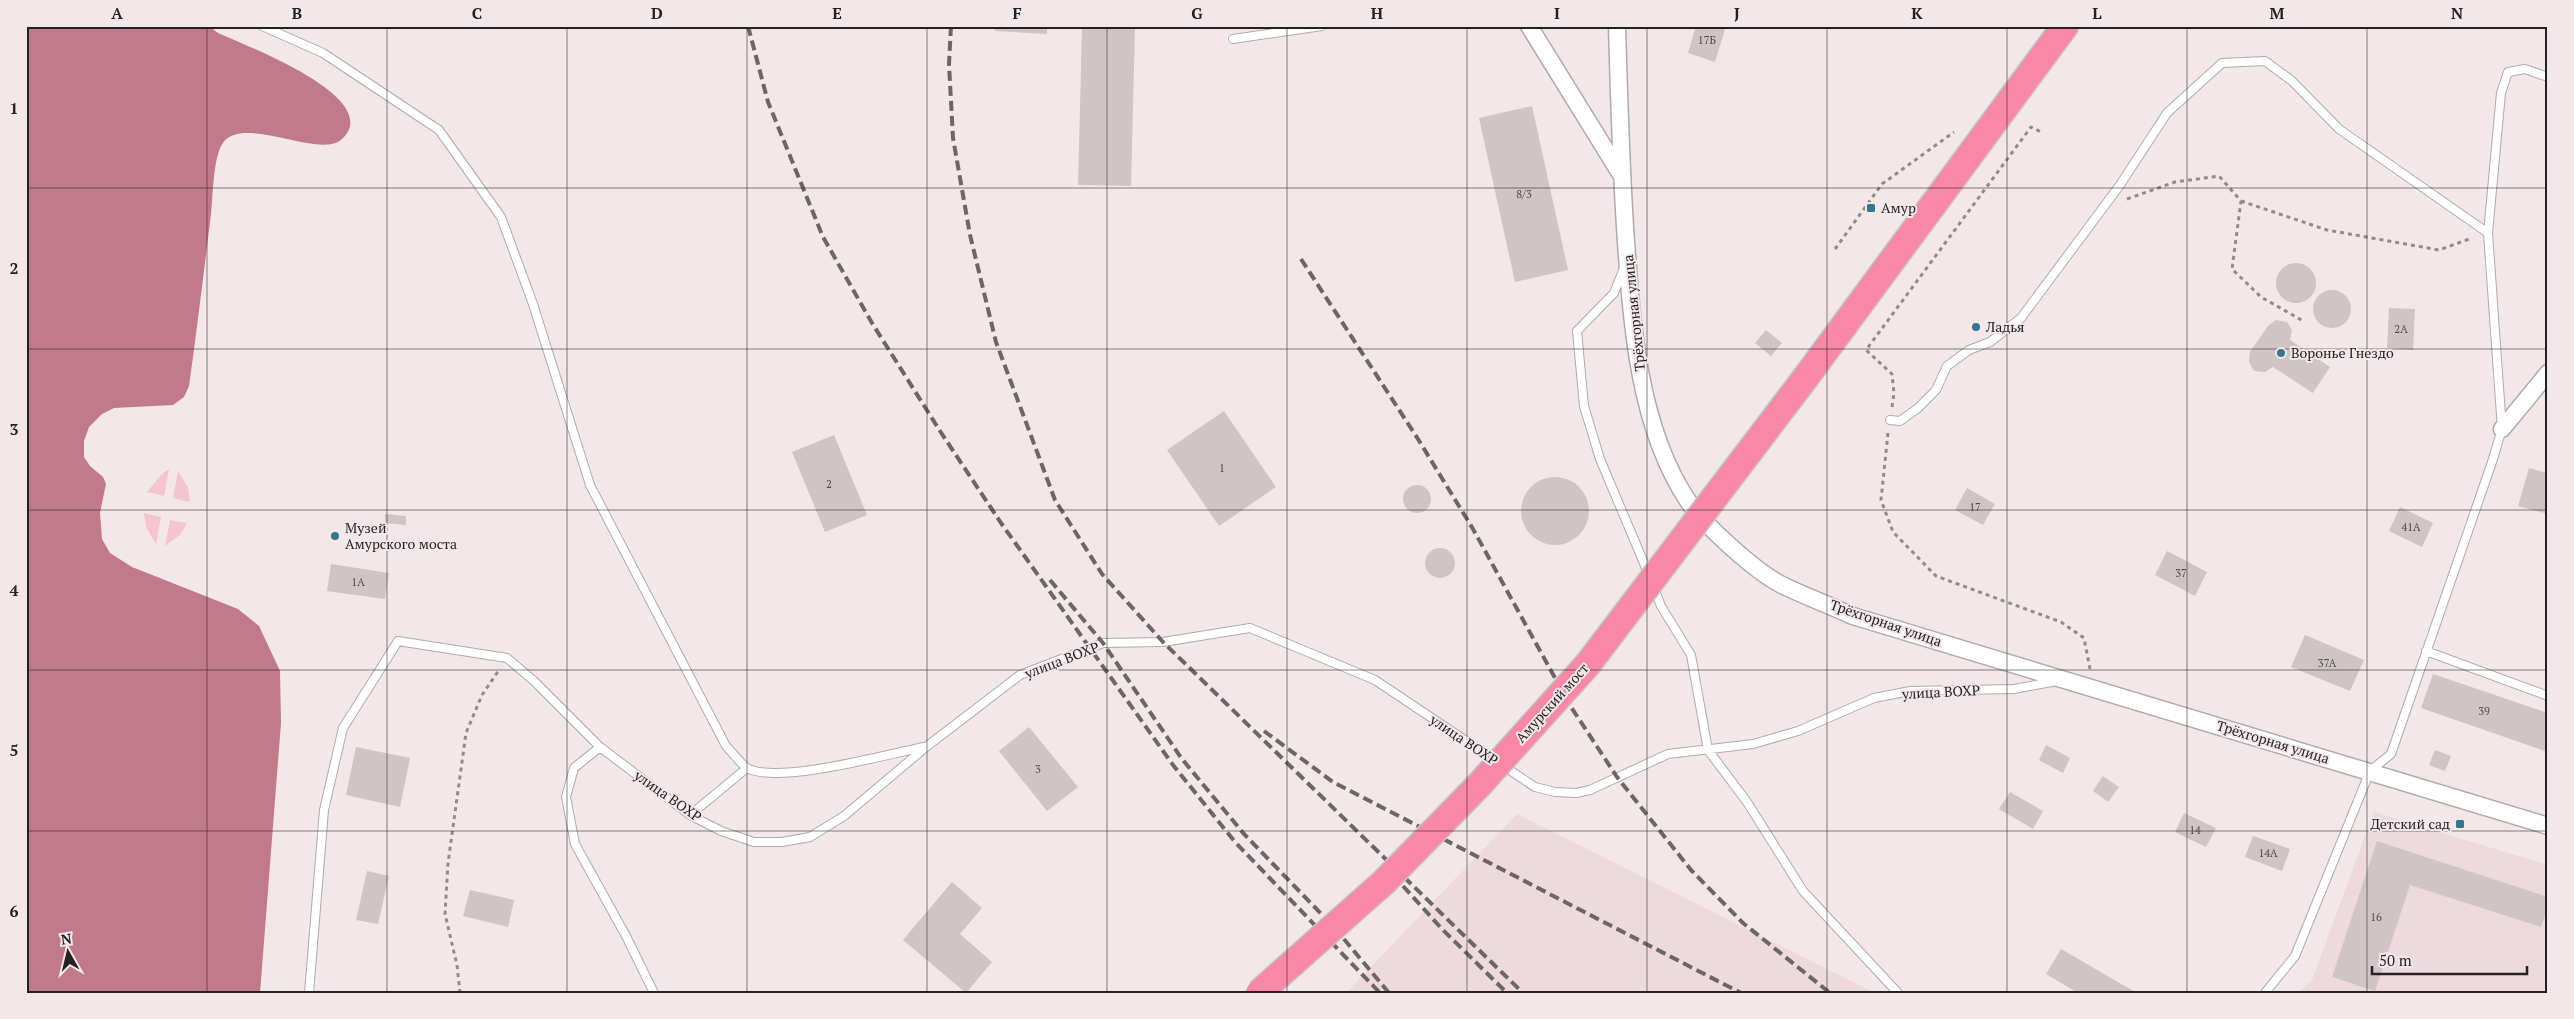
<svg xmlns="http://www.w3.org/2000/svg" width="2574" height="1019" font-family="'PT Serif',serif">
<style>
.built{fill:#eedade}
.green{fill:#f6c4cd}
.water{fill:#c17a89}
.building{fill:#cfc4c6}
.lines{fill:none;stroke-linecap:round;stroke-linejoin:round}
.service-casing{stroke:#b3a9ab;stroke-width:10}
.minor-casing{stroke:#b3a9ab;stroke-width:19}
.trunk-casing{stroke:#c6c5c6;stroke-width:29}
.path{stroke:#928b8c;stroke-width:3;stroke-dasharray:4 4;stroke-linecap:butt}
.service{stroke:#fff;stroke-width:8}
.minor{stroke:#fff;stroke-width:16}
.trunk{stroke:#f888a6;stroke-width:26}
.rail{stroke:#6c6667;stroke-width:4;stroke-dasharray:10 5;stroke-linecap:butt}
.trunk-bridge-casing{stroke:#c6c5c6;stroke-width:29;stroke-linecap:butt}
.trunk-bridge{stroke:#f888a6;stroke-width:26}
.grid{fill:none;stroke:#252122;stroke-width:1;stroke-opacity:0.55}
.poi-dot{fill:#347788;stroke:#f2e7e9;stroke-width:2}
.labels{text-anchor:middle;stroke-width:4;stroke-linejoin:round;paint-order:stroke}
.number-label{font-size:11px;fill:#504a4b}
.poi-label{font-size:14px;fill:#252122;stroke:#f2e7e9;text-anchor:start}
.street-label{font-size:14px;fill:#252122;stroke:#f2e7e9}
.neatline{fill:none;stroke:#252122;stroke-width:2}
.grid-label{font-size:16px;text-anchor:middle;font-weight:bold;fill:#252122}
</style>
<rect width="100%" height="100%" fill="#f2e7e9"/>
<path class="built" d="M2374,812L2548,865V993H2298L2312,980Z
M1517,814L1875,993H1346Z"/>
<path class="green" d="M169,469L164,496L147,492L162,474Z
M178,471L188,488L190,502L173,498Z
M144,513L161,517L156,544L146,527Z
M170,520L187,523L181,534L165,546Z"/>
<path class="water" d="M26,26H209L218,33C244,45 386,98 342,139C320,160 243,114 223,143C213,156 213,197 211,214C204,271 197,329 189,386L184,397L173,405L114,408L102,414L89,427L84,441V457L90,466L103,477L106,484L100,513L102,539L110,553L132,567L238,609L259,626L280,671L281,723L260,993H26Z"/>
<path class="building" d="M995,26H1047V34L995,31Z
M1082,26H1135L1131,186L1078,185Z
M1696,26H1726L1715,62L1688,53Z
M1532,106L1568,270L1515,282L1479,118Z
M2276 283a20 20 0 1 1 40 0a20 20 0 1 1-40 0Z
M2313 309a19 19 0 1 1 38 0a19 19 0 1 1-38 0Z
M2389,308L2415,309L2413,350L2387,348Z
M2276,320L2287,322L2292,330L2290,340L2330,367L2313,393L2273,367L2265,372L2254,371L2249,362L2250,352L2268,326Z
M1766,330L1782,343L1771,356L1755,343Z
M1224,411L1276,487L1219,526L1167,450Z
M834,435L867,515L825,532L792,452Z
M2529,468L2548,473V514L2518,506Z
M1521 511a34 34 0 1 1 68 0a34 34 0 1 1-68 0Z
M1403 499a14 14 0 1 1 28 0a14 14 0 1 1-28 0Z
M1967,488L1995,504L1983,525L1955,510Z
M2400,507L2433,523L2422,547L2389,531Z
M385,514L406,516V525L385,523Z
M1425 563a15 15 0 1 1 30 0a15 15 0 1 1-30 0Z
M2167,551L2207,572L2195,596L2155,575Z
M331,564L389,573L385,599L327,591Z
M2305,635L2364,660L2350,691L2291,667Z
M2433,674L2548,713V752L2421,708Z
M1029,727L1078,787L1047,811L999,751Z
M2046,745L2070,758L2063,773L2039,760Z
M356,747L410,758L400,807L346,795Z
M2435,750L2451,756L2445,771L2429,765Z
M2103,776L2119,787L2108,802L2093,791Z
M2010,792L2043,811L2033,829L1999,809Z
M2184,813L2216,828L2206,847L2175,832Z
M2253,836L2290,849L2282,871L2245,857Z
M2377,841L2548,897V907L2541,927L2410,885L2375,991L2332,977Z
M367,871L389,876L378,924L356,920Z
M952,882L982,908L960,934L992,962L966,993L903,940Z
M470,890L514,900L508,927L463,916Z
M2061,949L2137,993H2078L2046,974Z"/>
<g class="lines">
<defs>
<path id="service" d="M262,26L323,53L439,130L501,217L533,304L590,485L726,746C732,752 740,763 747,768C777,785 888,754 924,747
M1233,39L1322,26
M2488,233L2501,93L2508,72L2525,69L2548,77
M1624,268L1614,293L1577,331L1584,406L1600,459L1649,575
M1890,420L1900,421L1918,408L1936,390L1947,366L1969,350L1990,342L2021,318L2120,185L2167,113L2222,63L2265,61L2292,81L2339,129L2488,233L2502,429L2492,462L2391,754L2370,771L2295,956L2265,993
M1654,588L1661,606L1691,655L1708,750L1747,802L1803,891L1898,993
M2426,651L2548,696
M600,747L574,768L566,797L575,844L626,936L654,993
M690,815L747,768
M309,993L324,810L343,728L398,641L507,658L534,681L600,747L690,815L721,831L754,842H782L810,837L844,816L926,747L1020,675L1103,643L1163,642L1250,628L1375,680L1535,787L1555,792L1576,793L1590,790L1668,754L1753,744L1798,731L1874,698L1910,691L2014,689L2057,681"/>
<path id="minor" d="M1529,26L1620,173
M1617,26C1619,98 1621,170 1626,242C1632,326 1639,428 1688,501C1704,525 1754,570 1780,584C1804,596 1829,605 1853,616L2548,826
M2502,429L2548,373"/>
<path id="trunk" d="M1806,377L2065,26"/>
</defs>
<use href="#service" class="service-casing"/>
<use href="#minor" class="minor-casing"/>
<use href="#trunk" class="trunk-casing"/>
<path class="path" d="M2127,199L2175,182L2219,176L2241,201L2232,269L2261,297L2305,322
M2241,201L2327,230L2439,250L2472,238
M1835,249L1882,184L1954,132
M1892,407L1894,393L1892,374L1866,350L2031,127L2043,133
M1888,433L1881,500L1893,532L1936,576L2061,622L2084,638L2090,669
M460,993L457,965L445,914L448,863L466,733L482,695L499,670"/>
<use href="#service" class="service"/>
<use href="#minor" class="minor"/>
<use href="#trunk" class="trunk"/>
<path class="rail" d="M748,26L768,102L823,237L872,323L940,431L1001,523L1173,765L1235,842L1380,993
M951,26L949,64L953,138L970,235L996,342L1055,500L1102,574L1163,642L1523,993
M1301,259L1418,439L1473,529L1571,707L1617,777L1691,870L1743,923L1830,993
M1050,580L1103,643L1182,759L1244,834L1333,926L1389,993
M1264,731L1333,782L1741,993
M1403,886L1442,929L1507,993"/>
<defs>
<path id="trunk-bridge" d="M1259,993L1384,882L1479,785L1588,664L1806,377"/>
</defs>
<use href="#trunk-bridge" class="trunk-bridge-casing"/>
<use href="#trunk-bridge" class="trunk-bridge"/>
</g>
<path class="grid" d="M207,26V993M387,26V993M567,26V993M747,26V993M927,26V993M1107,26V993M1287,26V993M1467,26V993M1647,26V993M1827,26V993M2007,26V993M2187,26V993M2367,26V993M26,188H2548M26,349H2548M26,510H2548M26,670H2548M26,831H2548"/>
<g class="poi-dot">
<rect x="1866" y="203" width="10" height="10" rx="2.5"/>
<circle cx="1976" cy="327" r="5"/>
<circle cx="2281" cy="353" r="5"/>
<circle cx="335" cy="536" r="5"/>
<rect x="2455" y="819" width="10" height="10" rx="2.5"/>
</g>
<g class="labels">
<g class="number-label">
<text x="1707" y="44">17Б</text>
<text x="1524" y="198">8/3</text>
<text x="2401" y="333">2А</text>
<text x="1222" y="472">1</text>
<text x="829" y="488">2</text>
<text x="1975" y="511">17</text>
<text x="2411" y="531">41А</text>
<text x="2181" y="577">37</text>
<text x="358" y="586">1А</text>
<text x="2327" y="667">37А</text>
<text x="2484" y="715">39</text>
<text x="1038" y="773">3</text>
<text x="2195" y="834">14</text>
<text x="2268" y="857">14А</text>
<text x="2376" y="921">16</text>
</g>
<g class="poi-label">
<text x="1881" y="213">Амур</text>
<text x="1986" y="332">Ладья</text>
<text x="2291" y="358">Воронье Гнездо</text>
<text x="345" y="533">Музей<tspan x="345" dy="16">Амурского моста</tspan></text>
<text x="2450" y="829" text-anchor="end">Детский сад</text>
</g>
<g class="street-label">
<text transform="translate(1634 313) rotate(-96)" y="5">Трёхгорная улица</text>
<text transform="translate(1886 623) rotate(19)" y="5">Трёхгорная улица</text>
<text transform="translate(1062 660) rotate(-21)" y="5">улица ВОХР</text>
<text transform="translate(1941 692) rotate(-3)" y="5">улица ВОХР</text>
<text transform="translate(1552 703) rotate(-48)" y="5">Амурский мост</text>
<text transform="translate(1464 740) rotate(34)" y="5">улица ВОХР</text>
<text transform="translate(2273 742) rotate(17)" y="5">Трёхгорная улица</text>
<text transform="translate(668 796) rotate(35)" y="5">улица ВОХР</text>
</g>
</g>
<rect width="2574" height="1019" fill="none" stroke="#f2e7e9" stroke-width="55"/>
<g transform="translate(68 952) rotate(352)" stroke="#f2e7e9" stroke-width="4" paint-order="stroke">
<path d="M0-4L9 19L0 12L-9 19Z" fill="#252122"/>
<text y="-8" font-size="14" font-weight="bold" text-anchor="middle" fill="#252122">N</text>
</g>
<path d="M2372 966v8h155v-8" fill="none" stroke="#252122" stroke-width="2.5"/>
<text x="2379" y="966" font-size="15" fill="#252122" stroke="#f2e7e9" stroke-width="4" paint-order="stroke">50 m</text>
<rect x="28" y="28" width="2518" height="964" class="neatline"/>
<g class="grid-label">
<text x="117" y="19">A</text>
<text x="297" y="19">B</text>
<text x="477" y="19">C</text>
<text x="657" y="19">D</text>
<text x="837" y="19">E</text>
<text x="1017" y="19">F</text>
<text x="1197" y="19">G</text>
<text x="1377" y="19">H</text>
<text x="1557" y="19">I</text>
<text x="1737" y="19">J</text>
<text x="1917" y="19">K</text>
<text x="2097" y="19">L</text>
<text x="2277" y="19">M</text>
<text x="2457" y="19">N</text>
<text x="14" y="114">1</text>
<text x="14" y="274">2</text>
<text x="14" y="435">3</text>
<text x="14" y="596">4</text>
<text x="14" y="756">5</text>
<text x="14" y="917">6</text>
</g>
</svg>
